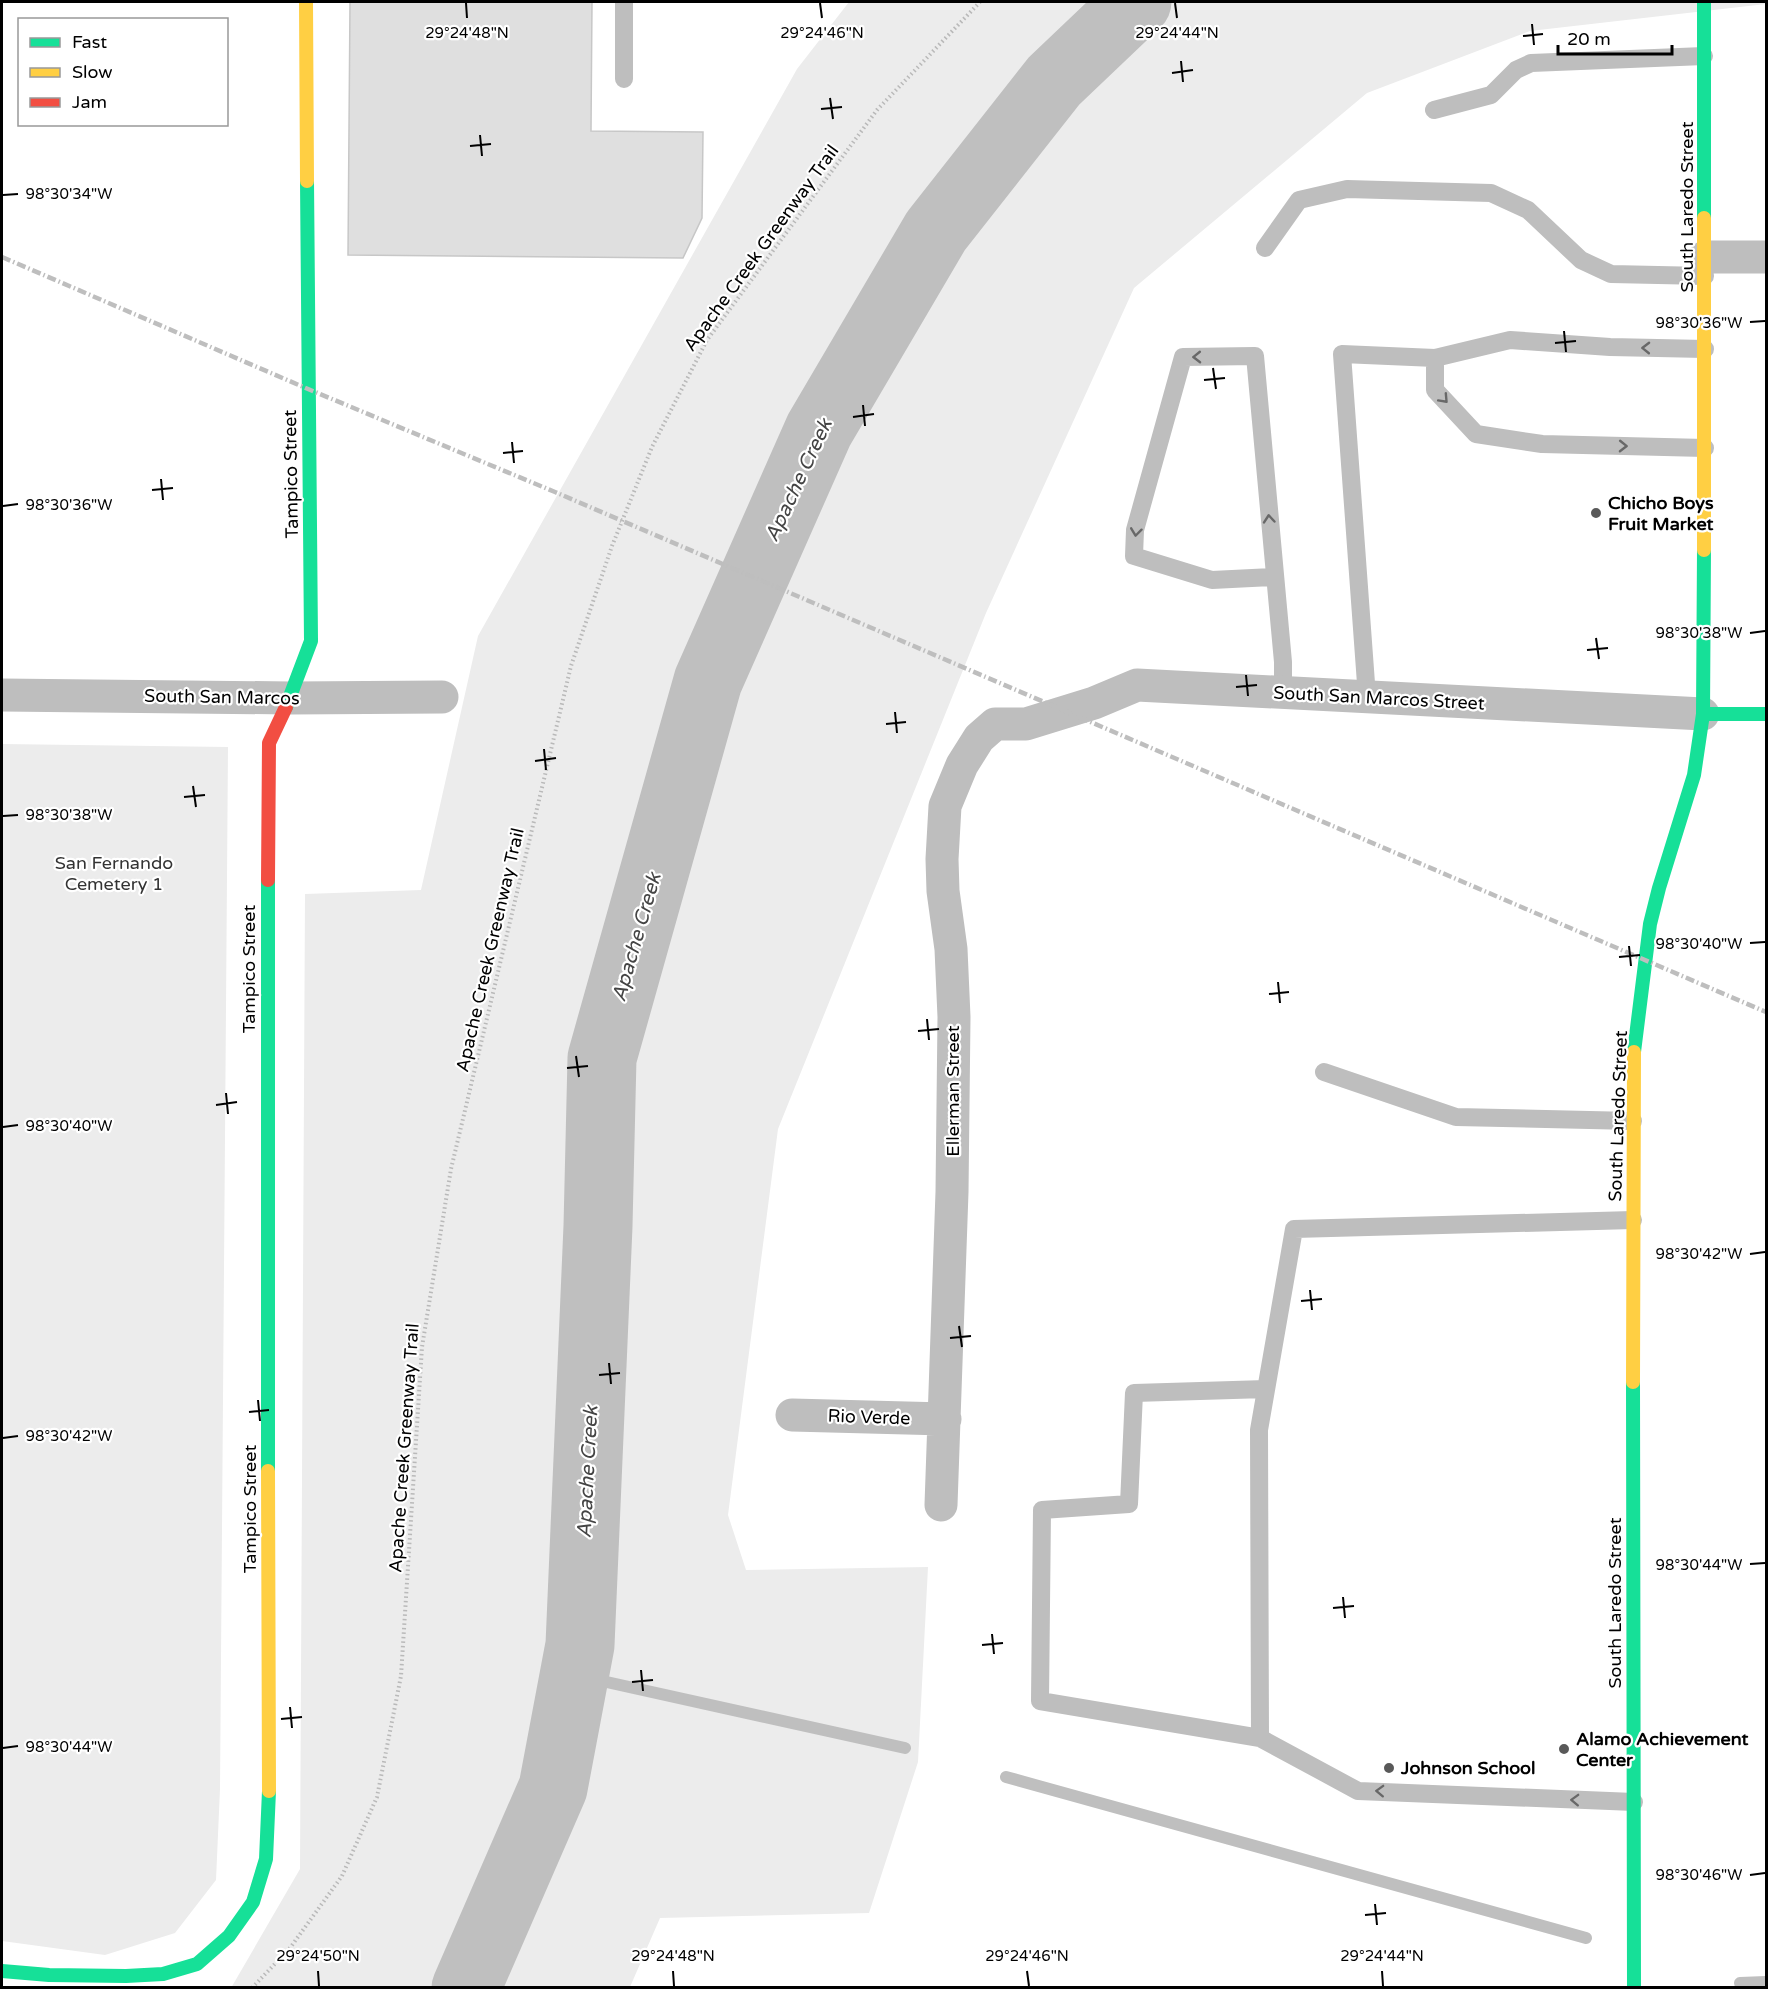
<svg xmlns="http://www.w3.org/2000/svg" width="1768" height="1989" font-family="'Varela Round',sans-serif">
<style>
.green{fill:#ececec}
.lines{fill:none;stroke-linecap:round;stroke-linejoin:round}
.stream{stroke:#bfbfbf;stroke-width:12}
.river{stroke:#bfbfbf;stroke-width:69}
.building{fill:#dfdfdf;stroke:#c7c7c7;stroke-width:1.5}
.path{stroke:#b9b9b9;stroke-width:4;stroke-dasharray:1.5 3;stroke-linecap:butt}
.lane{stroke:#bebebe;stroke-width:18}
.street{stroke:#bebebe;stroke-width:33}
.fast{stroke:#16e098;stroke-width:14}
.slow{stroke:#ffcf43;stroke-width:14}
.jam{stroke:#f24e42;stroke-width:14}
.rail{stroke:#bebebe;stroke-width:4.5;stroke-dasharray:9 3 1.5 3;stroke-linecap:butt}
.oneway{stroke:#686868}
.ticks{fill:none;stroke:#000;stroke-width:2}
.poi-dot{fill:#595959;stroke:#fff;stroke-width:2}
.labels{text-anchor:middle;stroke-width:4.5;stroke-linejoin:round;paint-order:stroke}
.street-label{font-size:18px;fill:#000;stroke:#fff}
.poi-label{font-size:18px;font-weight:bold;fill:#000;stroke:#fff;text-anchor:start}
.park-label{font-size:18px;fill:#333;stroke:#fff}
.water-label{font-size:20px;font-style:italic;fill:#444;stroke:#fff}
.ticks-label{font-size:15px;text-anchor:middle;fill:#000;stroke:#fff;stroke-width:4.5;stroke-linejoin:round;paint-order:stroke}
</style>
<rect width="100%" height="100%" fill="#fff"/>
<path class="green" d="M849,2H1766V4L1530,31L1367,93L1134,288L986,613L778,1129L728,1515L746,1570L928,1567L918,1762L869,1913L660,1918L630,1987L231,1988L300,1869L305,894L421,890L478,636L797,69Z
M2,744L228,747L220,1789L216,1880L175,1933L105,1955L2,1941Z"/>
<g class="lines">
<path class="stream" d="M575,1675L905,1748
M1006,1777L1586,1938
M1740,1983L1766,1982"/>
<path class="river" d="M466,1988L553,1788L580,1645L598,1226L602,1058L708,681L819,430L936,231L1054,81L1137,2"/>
</g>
<path class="building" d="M350,2H592L591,131L703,132L702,218L683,258L348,255Z"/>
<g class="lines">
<path class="path" d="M252,1988L290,1948L342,1876L377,1797L401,1676L422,1347L451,1169L571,666L612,546L652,447L707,340L877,110L980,2"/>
<path class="lane" d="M624,79V2
M1434,110L1491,95L1516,70L1531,63L1704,56
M1265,248L1299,200L1347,189L1491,193L1528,210L1581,260L1611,274L1705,276
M1705,448L1542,444L1476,434L1435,390V358L1510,340L1610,347L1705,349
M1274,577L1212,580L1134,556L1135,530L1183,357L1255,356L1283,662V693
M1367,697L1342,354L1435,358
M1324,1072L1456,1117L1633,1121
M1266,1389L1134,1393L1129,1504L1042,1510L1040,1701L1260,1738L1259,1430L1294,1229L1633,1220
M1260,1738L1358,1791L1634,1802"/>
<path class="street" d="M1705,257H1766
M2,695L291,698L442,697
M792,1415L945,1419
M941,1505L952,1192L954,1017L951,949L943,891L942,859L945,806L962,765L979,738L995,724H1026L1094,703L1137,685L1703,714"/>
<path class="fast" d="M1704,2V218
M286,707L311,641L307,181
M1703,714H1766
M1634,1052L1650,924L1659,888L1694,775L1703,714L1704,550
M1633,1382L1634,1988
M268,1471V880
M2,1971L49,1975L126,1976L163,1974L197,1964L229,1936L253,1902L266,1859L269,1791"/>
<path class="slow" d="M306,2L307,181
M1704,218V550
M1633,1382L1634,1052
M268,1471L269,1791"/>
<path class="jam" d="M268,880L269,743L286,707"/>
<path class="rail" d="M2,257L308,389L555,492L1766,1012"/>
</g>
<defs><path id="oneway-chevron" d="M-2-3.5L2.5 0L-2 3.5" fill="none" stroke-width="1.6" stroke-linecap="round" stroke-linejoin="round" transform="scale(1.5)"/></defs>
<g class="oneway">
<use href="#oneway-chevron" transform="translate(1646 348) rotate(-179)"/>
<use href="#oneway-chevron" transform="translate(1197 357) rotate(179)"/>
<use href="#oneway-chevron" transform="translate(1444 399) rotate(47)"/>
<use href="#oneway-chevron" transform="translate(1623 446) rotate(1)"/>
<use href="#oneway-chevron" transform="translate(1269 519) rotate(-95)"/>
<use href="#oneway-chevron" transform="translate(1136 532) rotate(97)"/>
<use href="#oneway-chevron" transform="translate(1380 1791) rotate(-178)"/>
<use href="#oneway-chevron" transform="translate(1575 1800) rotate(-178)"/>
</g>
<path class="ticks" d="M466,3L467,18M820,3L822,18M1175,3L1177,18M1532,24L1534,45M1523,36L1543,34M1181,61L1183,82M1172,73L1193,70M830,98L833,119M821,109L842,107M480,135L482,156M470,146L491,144M3,195L18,194M1750,322L1765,321M1564,331L1566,352M1555,343L1576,341M1213,368L1216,389M1204,380L1225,378M863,405L865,426M853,417L874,414M512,442L514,463M503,453L523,451M161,479L163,500M152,490L173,488M3,506L18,504M1750,633L1765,631M1596,638L1599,659M1587,650L1608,648M1246,675L1248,696M1236,687L1257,685M895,712L897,733M886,724L906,722M544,749L546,770M535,761L556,758M193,786L196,807M184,797L205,795M3,816L18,815M1750,943L1765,942M1629,946L1631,966M1619,957L1640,955M1278,982L1280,1003M1269,994L1289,992M927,1019L929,1040M918,1031L939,1029M576,1056L579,1077M567,1068L588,1066M226,1093L228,1114M216,1105L237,1102M3,1127L18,1125M1750,1254L1765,1252M1310,1290L1312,1310M1301,1301L1322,1299M959,1326L962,1347M950,1338L971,1336M609,1363L611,1384M599,1375L620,1373M258,1400L260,1421M249,1412L269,1410M3,1438L18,1436M1750,1564L1765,1563M1343,1597L1345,1618M1333,1608L1354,1606M992,1634L994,1654M982,1645L1003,1643M641,1670L643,1691M632,1682L653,1680M290,1707L292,1728M281,1719L302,1717M3,1748L18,1746M1750,1875L1765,1873M1375,1904L1377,1925M1365,1915L1386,1913M318,1971L319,1986M673,1971L674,1986M1027,1971L1029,1986M1382,1971L1383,1986"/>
<g class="poi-dot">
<circle cx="1596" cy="513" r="6"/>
<circle cx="1564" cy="1749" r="6"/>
<circle cx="1389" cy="1768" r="6"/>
</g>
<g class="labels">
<g class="street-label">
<text transform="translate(1687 207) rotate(-90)" y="6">South Laredo Street</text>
<text transform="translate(761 248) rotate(-54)" y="6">Apache Creek Greenway Trail</text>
<text transform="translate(291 474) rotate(-91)" y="6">Tampico Street</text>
<text transform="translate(222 697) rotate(1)" y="6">South San Marcos</text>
<text transform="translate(1379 698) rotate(3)" y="6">South San Marcos Street</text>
<text transform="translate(490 950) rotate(-77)" y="6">Apache Creek Greenway Trail</text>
<text transform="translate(249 969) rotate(-90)" y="6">Tampico Street</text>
<text transform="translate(953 1091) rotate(-90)" y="6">Ellerman Street</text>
<text transform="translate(1618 1116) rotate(-88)" y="6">South Laredo Street</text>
<text transform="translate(869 1417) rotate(2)" y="6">Rio Verde</text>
<text transform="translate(404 1448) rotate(-86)" y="6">Apache Creek Greenway Trail</text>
<text transform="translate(250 1509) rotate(-90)" y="6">Tampico Street</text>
<text transform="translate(1615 1603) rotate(-90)" y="6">South Laredo Street</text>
</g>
<g class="poi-label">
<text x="1608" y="509">Chicho Boys<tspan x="1608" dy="21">Fruit Market</tspan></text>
<text x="1576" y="1745">Alamo Achievement<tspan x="1576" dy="21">Center</tspan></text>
<text x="1401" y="1774">Johnson School</text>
</g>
<g class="park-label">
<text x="114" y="869">San Fernando<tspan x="114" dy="21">Cemetery 1</tspan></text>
</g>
<g class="water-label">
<text transform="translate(798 480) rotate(-65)" y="7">Apache Creek</text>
<text transform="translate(636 937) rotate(-74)" y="7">Apache Creek</text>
<text transform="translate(587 1472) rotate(-87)" y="7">Apache Creek</text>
</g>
</g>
<g class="ticks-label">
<text x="467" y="38">29°24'48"N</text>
<text x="822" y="38">29°24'46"N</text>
<text x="1177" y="38">29°24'44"N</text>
<text x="69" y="199">98°30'34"W</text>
<text x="1699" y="328">98°30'36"W</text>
<text x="69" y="510">98°30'36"W</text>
<text x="1699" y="638">98°30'38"W</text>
<text x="69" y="820">98°30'38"W</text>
<text x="1699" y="949">98°30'40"W</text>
<text x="69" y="1131">98°30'40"W</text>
<text x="1699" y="1259">98°30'42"W</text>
<text x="69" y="1441">98°30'42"W</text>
<text x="1699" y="1570">98°30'44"W</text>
<text x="69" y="1752">98°30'44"W</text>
<text x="1699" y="1880">98°30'46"W</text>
<text x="318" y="1961">29°24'50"N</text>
<text x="673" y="1961">29°24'48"N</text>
<text x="1027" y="1961">29°24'46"N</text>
<text x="1382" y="1961">29°24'44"N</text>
</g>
<rect width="1768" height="1989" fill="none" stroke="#000000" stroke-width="6"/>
<rect x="18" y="18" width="210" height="108" fill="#ffffff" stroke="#999999" stroke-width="1.5"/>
<rect x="30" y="38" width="30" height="9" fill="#16e098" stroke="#999999" stroke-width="1.5"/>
<text x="72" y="48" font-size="18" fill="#000000">Fast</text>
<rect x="30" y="68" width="30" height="9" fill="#ffcf43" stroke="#999999" stroke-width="1.5"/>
<text x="72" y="78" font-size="18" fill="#000000">Slow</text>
<rect x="30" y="98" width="30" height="9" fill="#f24e42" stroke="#999999" stroke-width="1.5"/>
<text x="72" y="108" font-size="18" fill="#000000">Jam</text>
<path d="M1558 45v9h114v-9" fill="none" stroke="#000000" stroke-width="3"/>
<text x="1567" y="45" font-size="18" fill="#000000" stroke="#ffffff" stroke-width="4.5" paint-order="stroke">20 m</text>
</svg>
